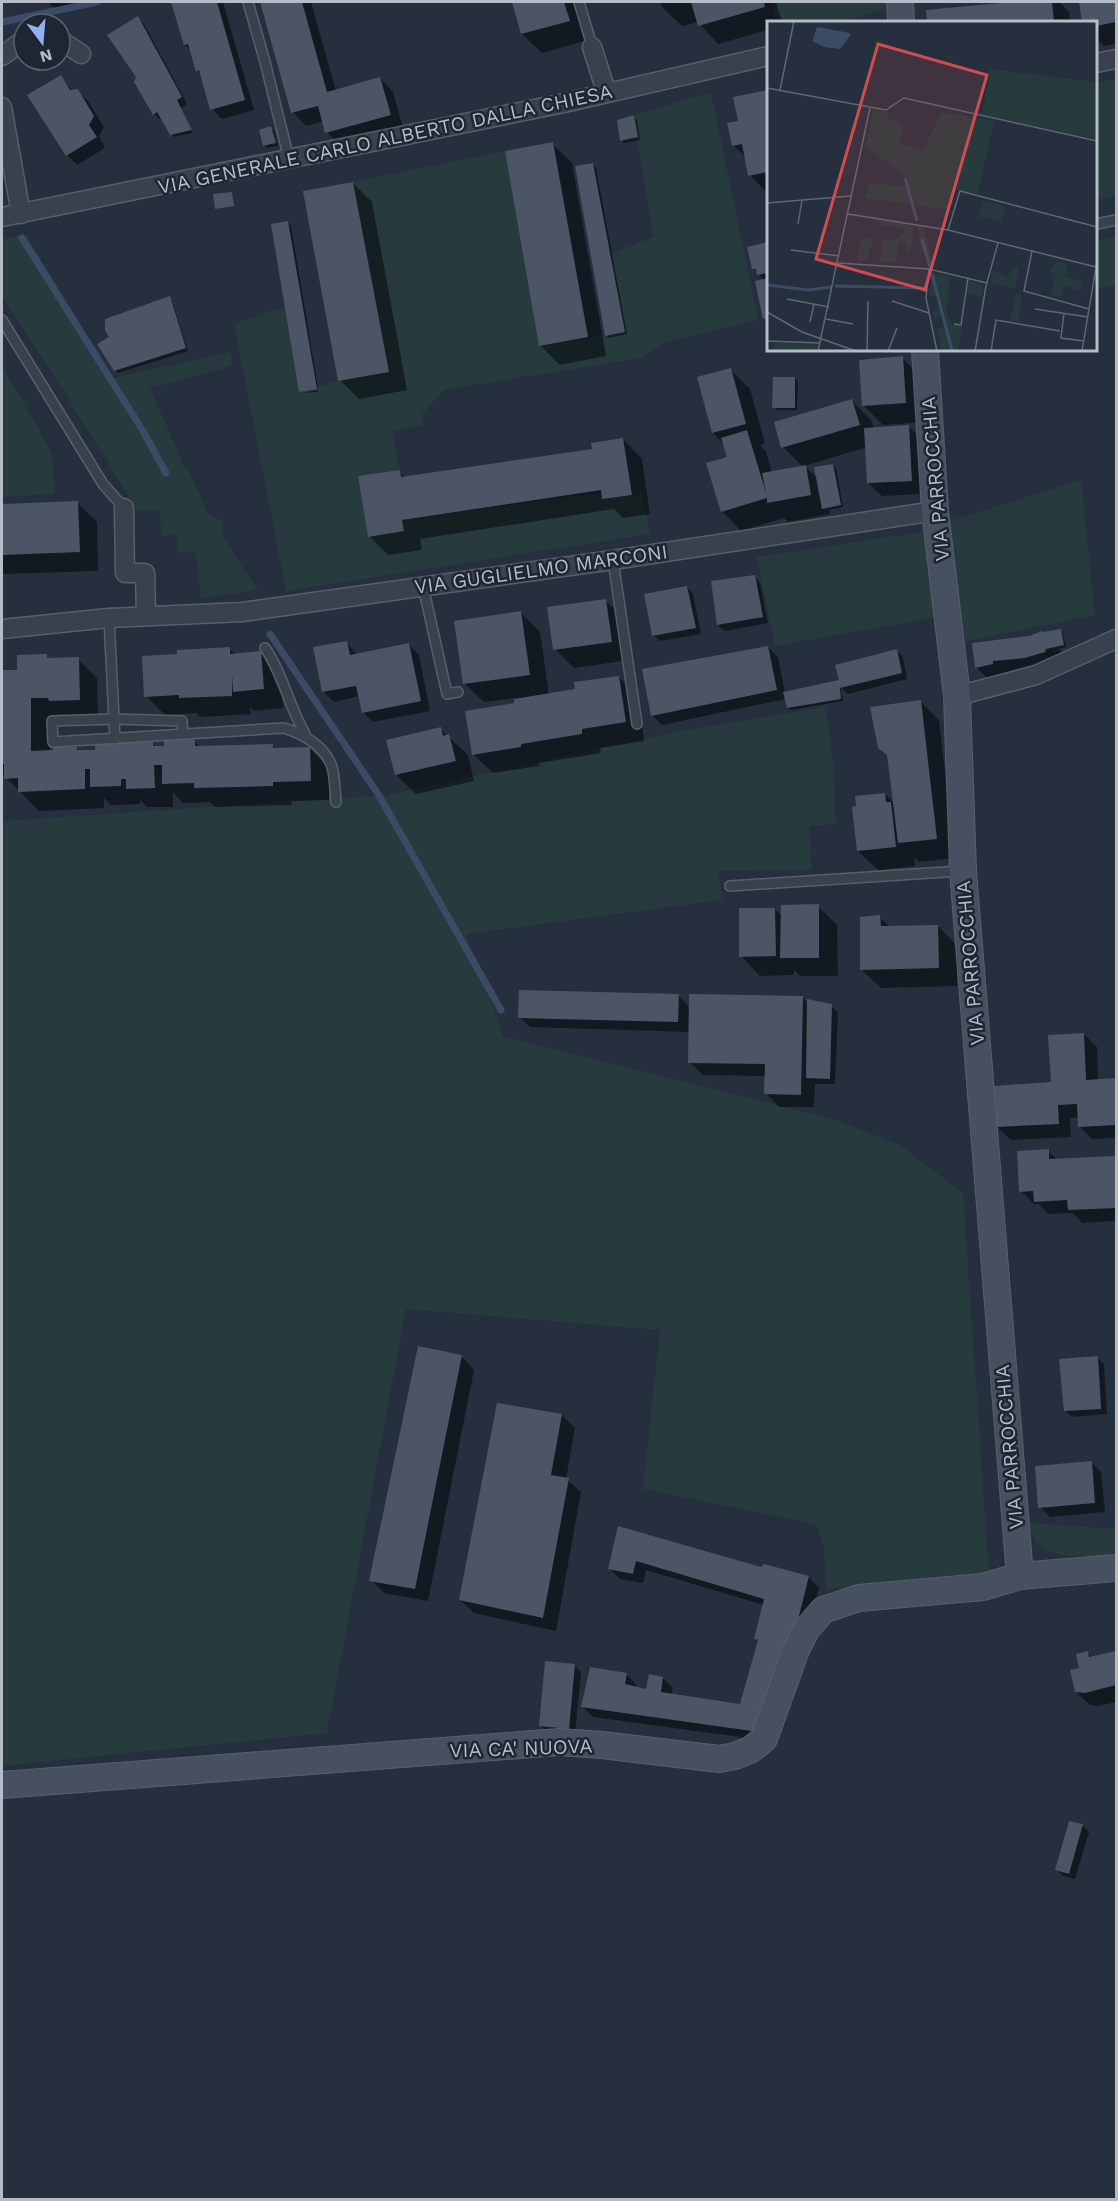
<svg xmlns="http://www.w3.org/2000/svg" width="1118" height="2201" font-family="'Work Sans',sans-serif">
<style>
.green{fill:#273b3e}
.shadow{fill:#0007}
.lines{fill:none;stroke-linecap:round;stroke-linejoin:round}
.stream{stroke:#3c4b65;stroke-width:7}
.building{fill:#4c5566}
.lane-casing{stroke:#575f6b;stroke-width:12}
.street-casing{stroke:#575f6b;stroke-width:21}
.secondary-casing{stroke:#575f6b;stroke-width:28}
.lane{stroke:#39414d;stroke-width:9}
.street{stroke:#39414d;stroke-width:18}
.secondary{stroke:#475060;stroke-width:26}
.labels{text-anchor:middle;stroke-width:5;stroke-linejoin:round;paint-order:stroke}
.street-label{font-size:20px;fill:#b5bcc8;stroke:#1e2632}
.inset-river{fill:none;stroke:#3c4b65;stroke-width:3}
.inset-road{fill:none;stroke:#5f6775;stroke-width:1.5}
.view{fill:#ce4d50;fill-opacity:0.15;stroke:#ce4d50;stroke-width:3}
.inset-edge{fill:none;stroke:#b5bcc8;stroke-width:3}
</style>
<rect width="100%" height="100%" fill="#252f3d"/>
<path class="green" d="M771,2H887V8L841,22H777Z
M1116,79V196L1096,200V83Z
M711,92L758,320L665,342L641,358L444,390L422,414L424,425L392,431L400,470L358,477L368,537L403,531L402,520L601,493L602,499L642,494L650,534L286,591L234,324L285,306L299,392L338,381L389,372L353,182L505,151L539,346L625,332L611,254L653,237L634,115Z
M26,234L113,378L231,352L232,366L150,388L184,465L189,472L209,515L222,520L223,537L258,590L201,598L196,552L178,553L177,535L161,536L160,510L138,511L66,395L2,296V239Z
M1116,236V285L1096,289V240Z
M2,366L34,420L52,455L55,494L2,497Z
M1081,480L1095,615L951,644L937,525Z
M921,532L926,537L937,617L775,646L757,557Z
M825,707L833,759L836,824L809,826L812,870L718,871L722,900L466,934L503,1036L832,1119L898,1144L963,1193L989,1574L826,1589L824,1546L815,1524L643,1489L660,1330L406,1309L327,1733L2,1766V821L387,795L685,730Z
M1030,1523L1116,1529V1555C1095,1555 1048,1562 1035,1541C1032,1536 1031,1528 1030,1523Z"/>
<path class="shadow" d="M48,2H80L81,3L55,9Z
M173,2H223L254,110L222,119L212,109L203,77L197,71L192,51L185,45Z
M262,2H311L336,91L380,78L393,92L403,128L340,145L327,132L324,121L306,126L293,112Z
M513,2H578L588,40L542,53L522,34Z
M661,2H776L782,22H768V30L718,44L698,22L682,26L662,7Z
M1015,2H1059L1069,12L1070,22H929L928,12Z
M1081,2H1116V44L1104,46L1096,38V22H1084Z
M138,18L144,24L187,104L181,108L193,133L174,137L163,119L161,120L154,114Z
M60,77L73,91L77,90L88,101L104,127L99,136L105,148L77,165L67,155Z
M768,91V194L750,175L746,158L733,145L739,122L735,98Z
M634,117L637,120L640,140L624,143L622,140Z
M271,128L274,131L278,146L267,148L264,145Z
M552,144L572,163L606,356L560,365L540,345Z
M593,165L596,168L627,334L609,338L606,336Z
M353,183L372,202L407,390L359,399L340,380Z
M288,223L291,226L318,388L301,390Z
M768,244L767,272L768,322L765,318L764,281L754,268L749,248Z
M169,298L172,301L188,351L118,373L115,370Z
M902,358L921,377L924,422L883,425L864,406Z
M731,370L750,389L765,443L760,445L766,451L772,473L803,467L783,447L852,401L871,420L874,429L909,427L922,440L925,494L882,496L868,483L867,447L804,466L818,479L833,465L836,468L843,507L829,510L830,514L788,522L784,518L741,531L722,511L728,458L724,444L713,433Z
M795,378L798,381L797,410H777L774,407Z
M318,390V392L302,393Z
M623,439L642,459L650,514L623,518L614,509L420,539L422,550L388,555L369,536L399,472L406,478L594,450Z
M77,503L97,522L98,571L2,574V505Z
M754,576L760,583L768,623L725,631L718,625Z
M687,587L693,594L701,634L660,641L653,635Z
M606,601L625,620L630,660L574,668L555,649Z
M521,613L540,632L549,695L577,690L619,677L638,697L644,741L600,748L601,753L539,763L540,766L493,773L473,754L516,704L515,698L484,702L464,683Z
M1061,630L1063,633L1066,647L1058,649L1061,651L1064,671L995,686L976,667L1029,637Z
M346,642L357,655L409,645L419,655L430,711L373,722L363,712L360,696L334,702L324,692Z
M768,647L778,657L785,693L840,681L897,651L903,657L907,679L848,694L841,687L843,701L791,710L788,708L786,699L662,725L652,715Z
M229,649L236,655L260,653L280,672L283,708L254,711L250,707L251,714L200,717L197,713L165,715L146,696L179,655Z
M46,656L51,660L78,659L97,678L98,719L49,717L50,752L76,748L80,752L153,744L156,747L194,741L200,747L272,745L276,749H310L329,768V800L291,801L292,805L215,807L210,802L183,803L173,792V807H147L140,800V804L111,805L104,798V808L39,811L2,773V688H5L19,671Z
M920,701L939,720L955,858L919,862L914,857L915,866L878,870L858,851L885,794L895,804L889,756Z
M440,729L468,755L474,781L416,794L396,775Z
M818,906L837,925L838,976H800L794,970V975L760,976L741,956L775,909L783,917Z
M879,917L890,927L938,926L957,946V986L881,988L861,969Z
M678,995L690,1008L803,998L808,1003L831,1006L838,1012L835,1084H815L814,1107H779L766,1093V1076L703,1075L689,1062L690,1032L530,1027L520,1017Z
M1084,1034L1097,1047L1098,1080H1116V1138L1092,1139L1079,1126V1118H1070L1071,1137L1011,1140L997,1127L1052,1084Z
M1048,1151L1058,1160L1116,1158V1221L1082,1223L1073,1213L1048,1214L1039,1204H1034L1021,1191Z
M461,1356L474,1370L428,1601L384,1593L371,1580Z
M1097,1357L1104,1364L1107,1414L1072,1417L1065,1410Z
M562,1415L575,1428L566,1479L581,1492L556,1631L474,1613L460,1600Z
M1091,1462L1101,1472L1105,1512L1050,1517L1040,1507Z
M619,1528L762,1568L809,1578L819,1588L801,1657L769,1741L593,1717L583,1707L626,1674L636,1684L635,1688L647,1691L663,1678L673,1688L671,1695L741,1706L759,1642L755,1638L764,1605L646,1570L643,1583L620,1579L610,1569Z
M1087,1652L1093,1658L1116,1652V1702L1099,1706L1090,1705L1076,1692Z
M574,1665L581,1672L575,1735L547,1732L541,1725Z
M1070,1822L1083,1826L1089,1832L1075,1879L1063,1876L1056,1869Z"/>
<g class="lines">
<path class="stream" d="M2,22L97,2
M22,238L143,431L166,473
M270,634L378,794L501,1010"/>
</g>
<path class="building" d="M171,2H217L245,100L210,110L199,70L196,72L188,44L184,45Z
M260,2H302L327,92L380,77L391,115L325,133L318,106L291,113Z
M512,2H564L570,21L521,34Z
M691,2H764L765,7L698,26Z
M1011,2H1052L1054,22H927L926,10Z
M1079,2H1116V22L1096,26V22H1082Z
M138,16L182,97L177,100L192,130L170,135L157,112L153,115L134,82L136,77L107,35Z
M61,75L70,90L78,89L94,116L89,125L97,137L66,156L27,95Z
M768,90V172L748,176L742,144L732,146L727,123L738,121L733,97Z
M634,115L638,137L620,141L617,120Z
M271,126L276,143L263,146L259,130Z
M553,142L588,337L539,346L505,151Z
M593,163L625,332L605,336L575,166Z
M353,182L389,372L338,381L303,191Z
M232,192L234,206L215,209L213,194Z
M288,221L317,389L299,392L271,224Z
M768,242V273L757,275L756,269H752L747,247Z
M768,278V318L763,319L755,281Z
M170,296L186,348L114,371L97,344L109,337L105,330V319Z
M903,356L906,403L862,406L859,360Z
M731,368L746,424L712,433L697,377Z
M773,377H795V408H772Z
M852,399L860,425L781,448L774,422Z
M909,425L912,481L867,483L864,428Z
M747,430L766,493L762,473L806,465L811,495L767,503V498L721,512L706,463L727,457L721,438Z
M623,438L632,495L602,499L601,490L402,520L404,531L368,537L358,476L400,470L401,477L592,449L591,443Z
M833,464L841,505L822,509L814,467Z
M78,501L80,552L2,555V504Z
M755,575L763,617L717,625L711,581Z
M687,586L696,628L652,636L644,594Z
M606,599L612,642L553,650L547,607Z
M521,611L530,675L463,684L454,621Z
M1061,629L1064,645L1046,649L1045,652L1025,658L993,661V664L975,668L972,643L1029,636L1042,631L1043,632Z
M347,641L350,655L409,643L421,701L362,713L356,686L322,692L313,647Z
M768,646L777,690L651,716L642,669Z
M230,647V654L261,651L264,689L233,692L232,675V696L179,698V695L144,697L142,656L177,654V650Z
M897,649L902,673L840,688L841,699L787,708L783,692L839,680L835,665Z
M47,654V658L79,657L80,700L49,701L48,698H31V751L53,750V747H77V750H95V743L153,742V746H164V740H195V746L273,744V748L310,747L311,781L273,782V786L194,788V783L162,784V765H154L155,788L126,789V779H121V786L90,787V769H85V789L18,792V778L4,779V764H2L3,670H17V655Z
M619,676L626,722L582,729V734L521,744V747L472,755L465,711L514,703V699L575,689L574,682Z
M921,700L937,839L898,843L887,755L878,748L870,707Z
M441,727L443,736L449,734L456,761L395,775L386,740Z
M885,793L886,802H891L896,847L857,851L852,807L856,806L855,796Z
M819,904V958H780L781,905Z
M739,908H775L776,956L739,957Z
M880,915L881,926L938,925L939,968L860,970V917Z
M519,990L679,994L678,1022L518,1018Z
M689,994L803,996L801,1095L764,1094L765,1064L688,1063Z
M807,999L832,1004L830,1079L806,1078Z
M1084,1033L1086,1080L1116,1078V1125L1078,1127L1077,1104L1058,1105L1059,1124L996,1127L994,1086L1051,1082L1048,1035Z
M1049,1149V1159L1116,1156V1208L1068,1210L1067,1200L1034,1202L1033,1191L1019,1192L1017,1151Z
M418,1346L462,1355L415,1589L369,1581Z
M1098,1356L1101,1409L1064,1411L1059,1359Z
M497,1403L562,1414L551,1475L569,1478L543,1618L459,1600Z
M1092,1461L1095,1503L1038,1508L1035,1466Z
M618,1526L761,1567L764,1564L809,1576L791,1648L759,1732L581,1707L590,1667L627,1673L625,1684L646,1689L649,1674L663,1677L661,1692L740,1704L758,1640L754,1639L764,1599L636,1561L633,1574L608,1569Z
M1088,1651L1089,1657L1116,1651V1685L1085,1693L1075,1692L1070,1670L1079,1668L1076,1654Z
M545,1661L575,1664L569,1729L539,1726Z
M1069,1821L1083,1824L1069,1874L1055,1870Z"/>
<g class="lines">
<defs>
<path id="lane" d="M248,2L265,62L289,159
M579,2L590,39
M1096,224L1116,220
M2,320L103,484L124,508
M613,560L637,724
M423,586L447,694L458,692
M109,618L114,719L52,721L53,742L284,728C303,734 322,744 331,764C335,774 335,790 336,802
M265,648C283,674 289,706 305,734
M115,739L114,719L182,721L183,734
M730,886L961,871"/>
<path id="street" d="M60,40L81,54
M592,47L605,88L611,92
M2,56L24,40
M1096,63L1116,59
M2,107L21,214
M2,217L564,103L768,56
M124,508L125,573H145L146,616
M2,629L109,618L242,612L613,560L935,511
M957,696L1036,675L1116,639"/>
<path id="secondary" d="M900,2L901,22
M925,350L935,511L957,696L963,871L1020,1576
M2,1785L559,1742L602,1745L719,1759L735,1756L750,1750L764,1739L796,1650L806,1630L823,1610L859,1598L983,1587L1020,1576L1116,1568"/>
</defs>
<use href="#lane" class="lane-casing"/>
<use href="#street" class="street-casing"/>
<use href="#secondary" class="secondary-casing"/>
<use href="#lane" class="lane"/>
<use href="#street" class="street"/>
<use href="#secondary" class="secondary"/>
</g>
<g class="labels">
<g class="street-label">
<text transform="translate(385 139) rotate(-12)" y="7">VIA GENERALE CARLO ALBERTO DALLA CHIESA</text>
<text transform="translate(935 479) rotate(-95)" y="7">VIA PARROCCHIA</text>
<text transform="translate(541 569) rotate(-8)" y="7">VIA GUGLIELMO MARCONI</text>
<text transform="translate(970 963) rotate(-95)" y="7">VIA PARROCCHIA</text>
<text transform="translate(1009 1447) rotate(-95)" y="7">VIA PARROCCHIA</text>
<text transform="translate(521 1748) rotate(-2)" y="7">VIA CA' NUOVA</text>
</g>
</g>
<g transform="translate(767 21)">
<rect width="330" height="330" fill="#252f3d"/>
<path d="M223,48L330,61V118L215,94ZM106,88L122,91L121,97L137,106L131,121L155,130L175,91L227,100L211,173L189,168L183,189L97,177L103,162L139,165L138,154L98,126ZM216,180L238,185L234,201L212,196ZM110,199L147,204L144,231L139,232L140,223L131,222L129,242L113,241L115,221L107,219L99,240L91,241L93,217L126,219L137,212V207L113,204ZM150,205H155L168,246H162L158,229H146L154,227ZM290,240L301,244L298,255L316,260L314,269L323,272L297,265L294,277L284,274L289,253L281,250ZM245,246L252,247L248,268L223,261L225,250L241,256ZM165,251L184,256L179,289L185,304L195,305L191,330H174L170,308L178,305L176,295L167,296L165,291L174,288L171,274L162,276ZM201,260L216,264L214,276L200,272ZM249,272L255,274L251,301L243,300ZM8,321L50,324L51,325L50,330H7Z" fill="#273b3e"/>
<path d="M50,6L83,12L84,14L73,28L57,26L45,20Z" fill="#3c4b65"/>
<path class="inset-river" d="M138,157L150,200M155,218L163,246M165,253L185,330M0,264L42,269L64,266M68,265L159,267"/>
<path class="inset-road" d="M0,67L119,89L137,77L330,120M13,69L27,0M0,182L84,175M81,193L181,209L329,246M31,203L35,179M181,209L193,170L330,206M24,229L72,235M265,230L257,270L322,288M71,242L162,248L220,262M162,248L159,277L170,330M20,278L62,286M125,280L162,292M268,288L321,296M0,291L35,311L89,330M297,292L294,317L317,320M59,298L86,303M43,301L47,283M187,303L194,304L201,257M0,320L52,322M51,330L103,87M100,330L101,280M121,330L130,307M208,330L219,265L231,222M224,330L229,299L293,310M315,330L330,240"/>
<path class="view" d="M111,23L220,54L158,269L49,238Z"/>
<rect width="330" height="330" class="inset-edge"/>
</g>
<rect width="1118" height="2201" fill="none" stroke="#b5bcc8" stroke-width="6"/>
<g transform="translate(42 42) rotate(164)"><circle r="28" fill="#1e2632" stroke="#5a626e" stroke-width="1.5"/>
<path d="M0-4.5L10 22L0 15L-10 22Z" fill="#90b2f3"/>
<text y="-9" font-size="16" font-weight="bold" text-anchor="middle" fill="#b5bcc8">N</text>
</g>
</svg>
